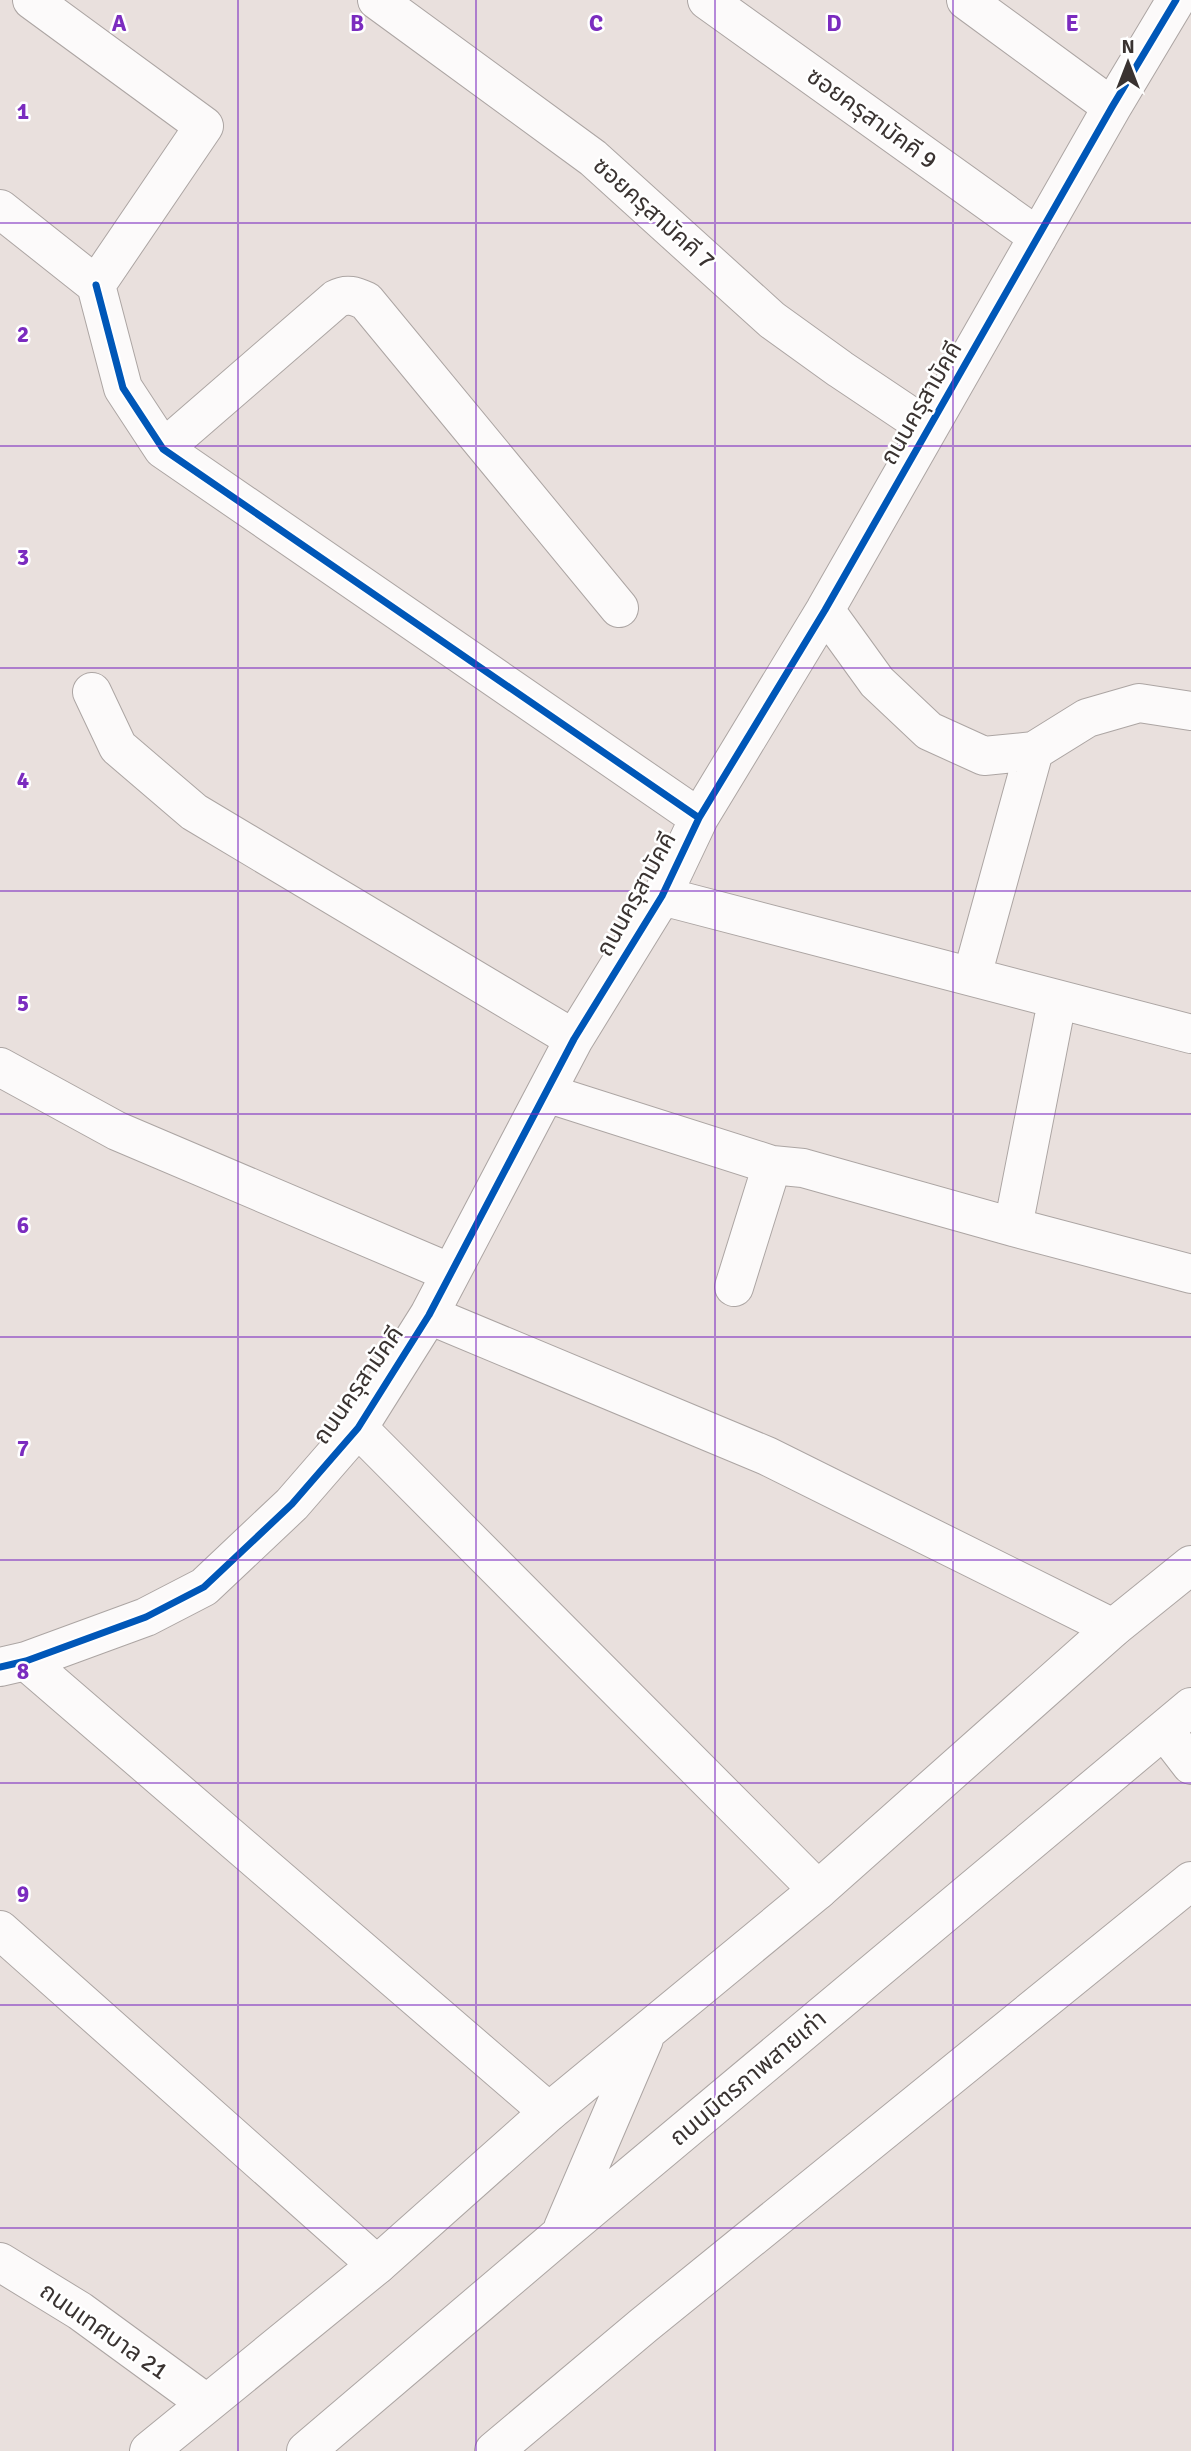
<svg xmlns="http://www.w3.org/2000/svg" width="1191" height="2451" font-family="Signika,'Noto Sans Thai',sans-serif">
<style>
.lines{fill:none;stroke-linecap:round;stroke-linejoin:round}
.minor-casing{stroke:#aca5a3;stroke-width:40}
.major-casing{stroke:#aca5a3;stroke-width:40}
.minor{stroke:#fcfafa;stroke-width:38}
.major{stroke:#fcfafa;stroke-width:38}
.cycleway-casing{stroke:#fff;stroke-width:11}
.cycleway{stroke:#0057b8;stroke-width:7}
.grid{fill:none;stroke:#7b2cbf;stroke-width:2;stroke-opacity:0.55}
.labels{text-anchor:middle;stroke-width:5;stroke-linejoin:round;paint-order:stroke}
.street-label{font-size:24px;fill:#3a3331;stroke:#fff}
.grid-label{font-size:23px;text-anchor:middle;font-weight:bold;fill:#7b2cbf;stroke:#fff;stroke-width:5;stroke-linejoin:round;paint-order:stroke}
</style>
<rect width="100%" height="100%" fill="#e9e0dd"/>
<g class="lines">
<defs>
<path id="minor" d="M32,0L204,126L96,285
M377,0L593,158L772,320L840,369L928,428
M707,0L1038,237
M966,0L1112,107
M0,209L96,285L123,388L163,449L699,818
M163,449L336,299C347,293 355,296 366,301L619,608
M825,610L877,682L929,731L984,756L1034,751L1087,718L1139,703L1191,711
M92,692L118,747L194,812L574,1039
M662,896L1191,1034
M972,976L1034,751
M0,1067L117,1131L451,1273
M546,1093L772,1165
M1013,1227L1057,1001
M734,1287L772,1165L803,1168L1013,1227L1191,1274
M429,1315L767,1456L1113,1628
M358,1428L818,1890
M26,1661L549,2112
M0,1667L26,1661L146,1617L204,1587L292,1504L358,1428L429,1315L574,1039L662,896L699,818L825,610L1112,107L1176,0
M0,1930L377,2265
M0,2262L80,2311L206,2403"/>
<path id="major" d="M1164,1730L1191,1765
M563,2228L644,2039
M149,2451L377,2265L549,2112L818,1890L1113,1628L1191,1565
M306,2451L561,2234L1191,1707
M494,2451L644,2325L1191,1881"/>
</defs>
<use href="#minor" class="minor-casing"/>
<use href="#major" class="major-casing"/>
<use href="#minor" class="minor"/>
<use href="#major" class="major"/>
<defs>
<path id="cycleway" d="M96,285L123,388L163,449L699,818
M0,1667L26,1661L146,1617L204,1587L292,1504L358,1428L429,1315L574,1039L662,896L699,818L825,610L1112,107L1176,0"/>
</defs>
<use href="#cycleway" class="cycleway-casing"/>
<use href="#cycleway" class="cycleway"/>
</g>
<path class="grid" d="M238,0V2451M476,0V2451M715,0V2451M953,0V2451M0,223H1191M0,446H1191M0,668H1191M0,891H1191M0,1114H1191M0,1337H1191M0,1560H1191M0,1783H1191M0,2005H1191M0,2228H1191"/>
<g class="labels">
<g class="street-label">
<text transform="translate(872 118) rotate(36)" y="8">ซอยครุสามัคคี 9</text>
<text transform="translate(654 213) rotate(42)" y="8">ซอยครุสามัคคี 7</text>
<text transform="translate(921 403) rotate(-60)" y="8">ถนนครุสามัคคี</text>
<text transform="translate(636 894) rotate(-61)" y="8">ถนนครุสามัคคี</text>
<text transform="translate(358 1385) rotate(-55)" y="8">ถนนครุสามัคคี</text>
<text transform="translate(748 2078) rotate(-40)" y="8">ถนนมิตรภาพสายเก่า</text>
<text transform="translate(104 2331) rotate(35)" y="8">ถนนเทศบาล 21</text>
</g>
</g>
<g class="grid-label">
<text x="119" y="31">A</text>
<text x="357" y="31">B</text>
<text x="596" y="31">C</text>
<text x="834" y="31">D</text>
<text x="1072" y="31">E</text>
<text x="23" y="119">1</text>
<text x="23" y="342">2</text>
<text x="23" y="565">3</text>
<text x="23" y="788">4</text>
<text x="23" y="1011">5</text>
<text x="23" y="1233">6</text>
<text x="23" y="1456">7</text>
<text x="23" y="1679">8</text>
<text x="23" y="1902">9</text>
</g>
<g transform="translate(1128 63)" stroke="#ffffff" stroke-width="5" paint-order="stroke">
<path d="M0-5L12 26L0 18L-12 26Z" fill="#3a3331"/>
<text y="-10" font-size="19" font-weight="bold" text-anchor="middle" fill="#3a3331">N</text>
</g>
</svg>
